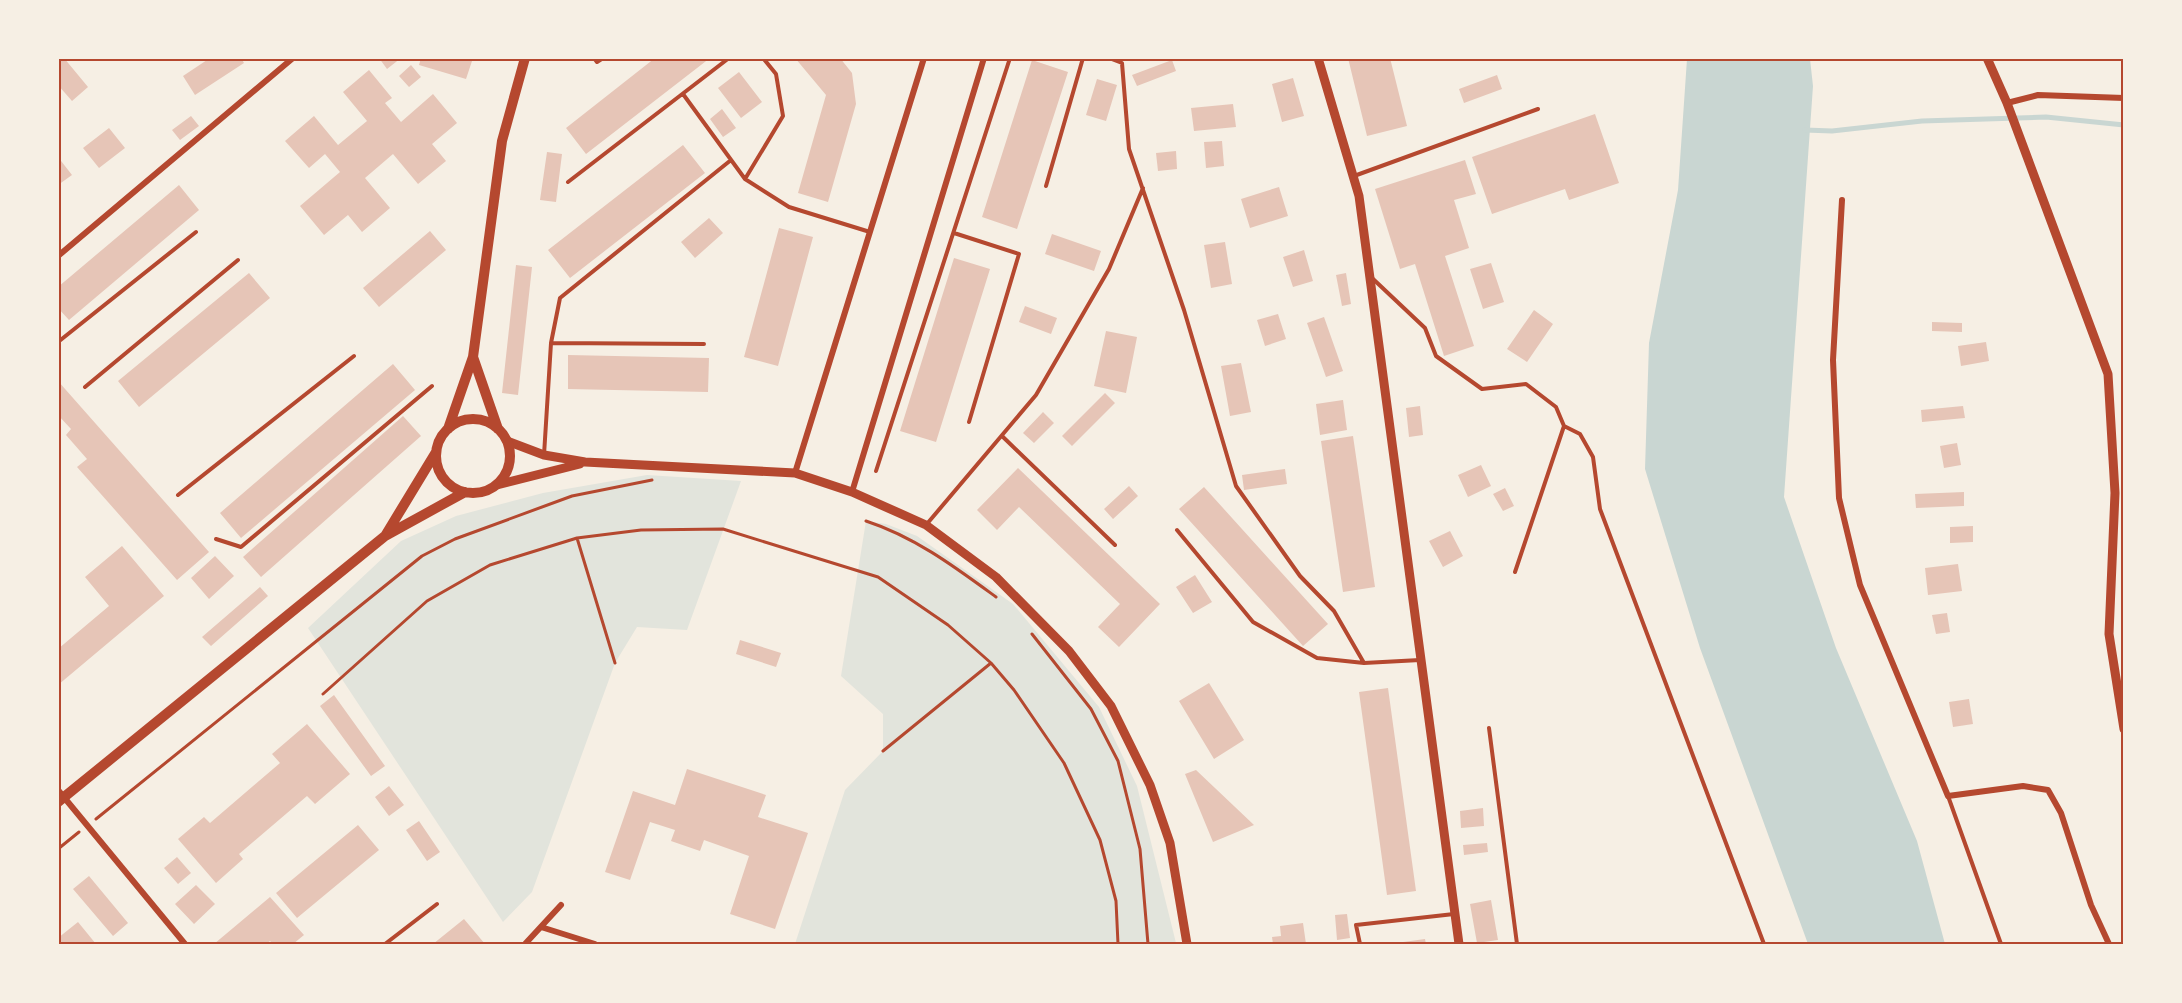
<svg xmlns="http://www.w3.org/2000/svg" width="2182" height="1003" font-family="'DejaVu Sans',sans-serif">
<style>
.green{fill:#e2e4dc}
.water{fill:#c9d6d2}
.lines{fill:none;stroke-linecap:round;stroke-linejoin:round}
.stream{stroke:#c9d6d2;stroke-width:5}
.building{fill:#e6c5b7}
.path{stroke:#b5482f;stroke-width:3}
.service{stroke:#b5482f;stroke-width:4}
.minor{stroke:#b5482f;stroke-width:6}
.tertiary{stroke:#b5482f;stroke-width:9}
.secondary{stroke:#b5482f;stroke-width:10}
.neatline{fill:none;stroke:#b5482f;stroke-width:2}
</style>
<rect width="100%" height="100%" fill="#f6efe4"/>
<path class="green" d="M647,475L741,481L687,630L637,627L615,663L532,892L503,922L308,628L401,541L456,516L543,493Z
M866,521L886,524L917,536L1013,604L1099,707L1137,786L1176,943L1167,944H795L845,790L883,751V714L841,676Z"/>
<path class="water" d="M1687,59H1810L1813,86L1784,497L1836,648L1917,841L1945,944H1808L1700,648L1645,469L1649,343L1678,190Z"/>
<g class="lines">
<path class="stream" d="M1805,130L1832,131L1922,121L2046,117L2124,125"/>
</g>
<path class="building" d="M58,58H64L88,87L72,101L58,85Z
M210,58H241L244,63L195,95L183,76Z
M379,58H401L387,69Z
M421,58H473L466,79L419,65Z
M655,58H710L586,154L566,128Z
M795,58H840L852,73L856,104L828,202L798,193L826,95Z
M1348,58H1390L1407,126L1367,136Z
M1032,60L1068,72L1017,229L982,217Z
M1172,60L1176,71L1137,86L1132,75Z
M411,65L421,77L409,87L399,76Z
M369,70L392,98L385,103L401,122L433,94L457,123L432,144L446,161L418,184L393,154L365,178L390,208L362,232L348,215L324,235L300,206L340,172L325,154L309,168L285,141L314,116L338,145L367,121L343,92Z
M739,72L762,102L741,118L718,88Z
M1497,75L1502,89L1464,103L1459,89Z
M1293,78L1304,116L1282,122L1272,84Z
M1097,79L1117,85L1106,121L1086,115Z
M1233,104L1236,127L1194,131L1191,108Z
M722,109L736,128L723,137L710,119Z
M1595,114L1619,183L1569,200L1565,189L1492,214L1472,157Z
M191,116L199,126L180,140L172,130Z
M109,128L125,148L99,168L83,148Z
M1222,141L1224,166L1206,168L1204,142Z
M683,145L705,173L570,278L548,250Z
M1176,151L1177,169L1158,171L1156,153Z
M547,152L562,154L556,202L540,200Z
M58,157L72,175L58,185Z
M1465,160L1476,194L1454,200L1469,248L1445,256L1474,346L1444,356L1415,264L1400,269L1375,189Z
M179,185L199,210L69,320L58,308V287Z
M1279,187L1288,216L1250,228L1241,199Z
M709,218L723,233L695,258L681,242Z
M779,228L813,237L778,366L744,357Z
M430,231L446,250L379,307L363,288Z
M1052,234L1101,251L1094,271L1045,254Z
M1225,242L1232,284L1211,288L1204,245Z
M1304,250L1313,281L1293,287L1283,257Z
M954,258L990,269L936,442L900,431Z
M1491,263L1504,302L1483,309L1470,269Z
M516,265L532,267L518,395L502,393Z
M249,273L270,298L139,407L118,381Z
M1346,273L1351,304L1342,306L1336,275Z
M1025,306L1057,318L1051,334L1019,322Z
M1534,310L1553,324L1527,362L1507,349Z
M1278,314L1286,339L1265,346L1257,320Z
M1324,317L1343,371L1326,377L1307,323Z
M1932,322L1962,323V332L1932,331Z
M1106,331L1137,337L1126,393L1094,386Z
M1986,342L1989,361L1961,366L1958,346Z
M568,355L709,358L708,392L568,389Z
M1241,363L1251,412L1230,416L1221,366Z
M393,364L415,390L241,538L220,513Z
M58,381L209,552L177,580L77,467L87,459L66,435L71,429L58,415Z
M1105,393L1115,403L1072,446L1062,436Z
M1343,400L1347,430L1320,435L1316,404Z
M1420,406L1423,435L1409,437L1406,408Z
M1963,406L1965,418L1922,422L1921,410Z
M1043,412L1054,423L1034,443L1023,433Z
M403,416L421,436L261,577L243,557Z
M1353,436L1375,587L1343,592L1321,441Z
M1957,443L1961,465L1944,468L1940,446Z
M1481,465L1491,486L1468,497L1458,475Z
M1018,468L1160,604L1119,647L1098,627L1120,604L1019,507L997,530L977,510Z
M1285,469L1287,484L1244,490L1242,475Z
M1129,486L1138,496L1113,519L1104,509Z
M1204,487L1328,624L1303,646L1179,509Z
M1505,488L1514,506L1503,511L1493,494Z
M1964,492V506L1916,508L1915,494Z
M1973,526V542L1950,543V527Z
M1450,531L1463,556L1443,567L1429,541Z
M122,546L164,596L58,685V649L109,606L85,577Z
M215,556L234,576L209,599L191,578Z
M1958,564L1962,591L1928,595L1925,568Z
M1195,575L1212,602L1193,613L1176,587Z
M260,587L268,596L211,646L202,637Z
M1947,613L1950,632L1936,634L1932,615Z
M740,640L781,653L776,667L736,654Z
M1209,683L1244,740L1214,759L1179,701Z
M1388,688L1416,891L1387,895L1359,692Z
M334,695L385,766L371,776L320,706Z
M1969,699L1973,724L1953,727L1949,702Z
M307,724L350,774L315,804L307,796L239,854L243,859L216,883L178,839L204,817L210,823L280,763L272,754Z
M687,769L766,795L758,817L808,833L775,929L730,914L749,856L704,840L700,851L671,841L675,830L650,822L630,880L605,872L633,791L675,805Z
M1196,770L1254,825L1213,842L1185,774Z
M389,786L404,805L389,816L375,797Z
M1483,808L1484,826L1461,828L1460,811Z
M419,821L440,852L427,861L406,830Z
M358,825L379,850L297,918L276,893Z
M1487,843L1488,852L1464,855L1463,845Z
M177,857L191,873L178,884L164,868Z
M89,876L128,923L113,936L73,889Z
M196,885L215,904L194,924L175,904Z
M270,897L304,935L293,944H273L270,941L266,944H214Z
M1491,900L1498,940L1477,943L1470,904Z
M1347,914L1350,938L1337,940L1335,915Z
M464,919L485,944H433Z
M78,922L96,944H58V938Z
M1303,923L1306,944H1273L1272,937L1281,936L1280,926Z
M1425,939L1426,944H1396V943Z"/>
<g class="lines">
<path class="path" d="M866,521C915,537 955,567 996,597
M577,538L615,663
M1032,634L1091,709L1118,761L1140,849L1148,944
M323,694L427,601L490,565L577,538L641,530L723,529L878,577L948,625L991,663L1014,690L1064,763L1100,840L1116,901L1118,944
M883,751L991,663
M96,819L422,556L455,539L572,496L652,480
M58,849L79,832"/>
<path class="service" d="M594,58L597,62L603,58
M1109,58L1122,63L1129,149L1184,310L1236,486L1300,576L1334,611L1364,663L1420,660
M683,94L745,179L783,116L776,74L763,58
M1354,176L1538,109
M745,179L789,207L870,232
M568,182L729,58
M1046,186L1083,58
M954,233L1019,254L969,422
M1372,278L1425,328L1436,356L1482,389L1526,384L1556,407L1564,426L1515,572
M58,342L196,232
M551,343L704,344
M85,387L238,260
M1564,426L1580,434L1593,457L1600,509L1764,944
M1002,436L1115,545
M544,455L551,343L560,298L731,160
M876,471L1010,58
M178,495L354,356
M926,525L1036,395L1109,269L1143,188
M1177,530L1253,622L1317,658L1364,663
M216,539L241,547L432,386
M1489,728L1517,944
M1948,796L2001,944
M385,944L437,904
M1360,944L1356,925L1454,914"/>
<path class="minor" d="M2007,103L2038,95L2124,98
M1842,200L1833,360L1839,498L1860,585L1948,796L2023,786L2048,790L2061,813L2091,905L2109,944
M58,256L293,58
M795,473L924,58
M852,492L984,58
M58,790L185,944
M541,927L595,944
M525,944L561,905"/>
<path class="tertiary" d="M1318,58L1359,196L1459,944
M1987,58L2007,103L2108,374L2115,493L2109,634L2124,729
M507,441L544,455L585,462L795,473L852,492L926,525L996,577L1069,651L1111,706L1150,785L1170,843L1187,944
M497,485L580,464"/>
<path class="secondary" d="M473,357L498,429
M436 456a37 37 0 1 1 74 0a37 37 0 1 1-74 0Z
M448,429L473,357L502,141L525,58
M385,536L436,452
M58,802L385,536L465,492"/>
</g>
<rect width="2182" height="1003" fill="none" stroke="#f6efe4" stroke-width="120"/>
<rect x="60" y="60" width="2062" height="883" class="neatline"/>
</svg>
